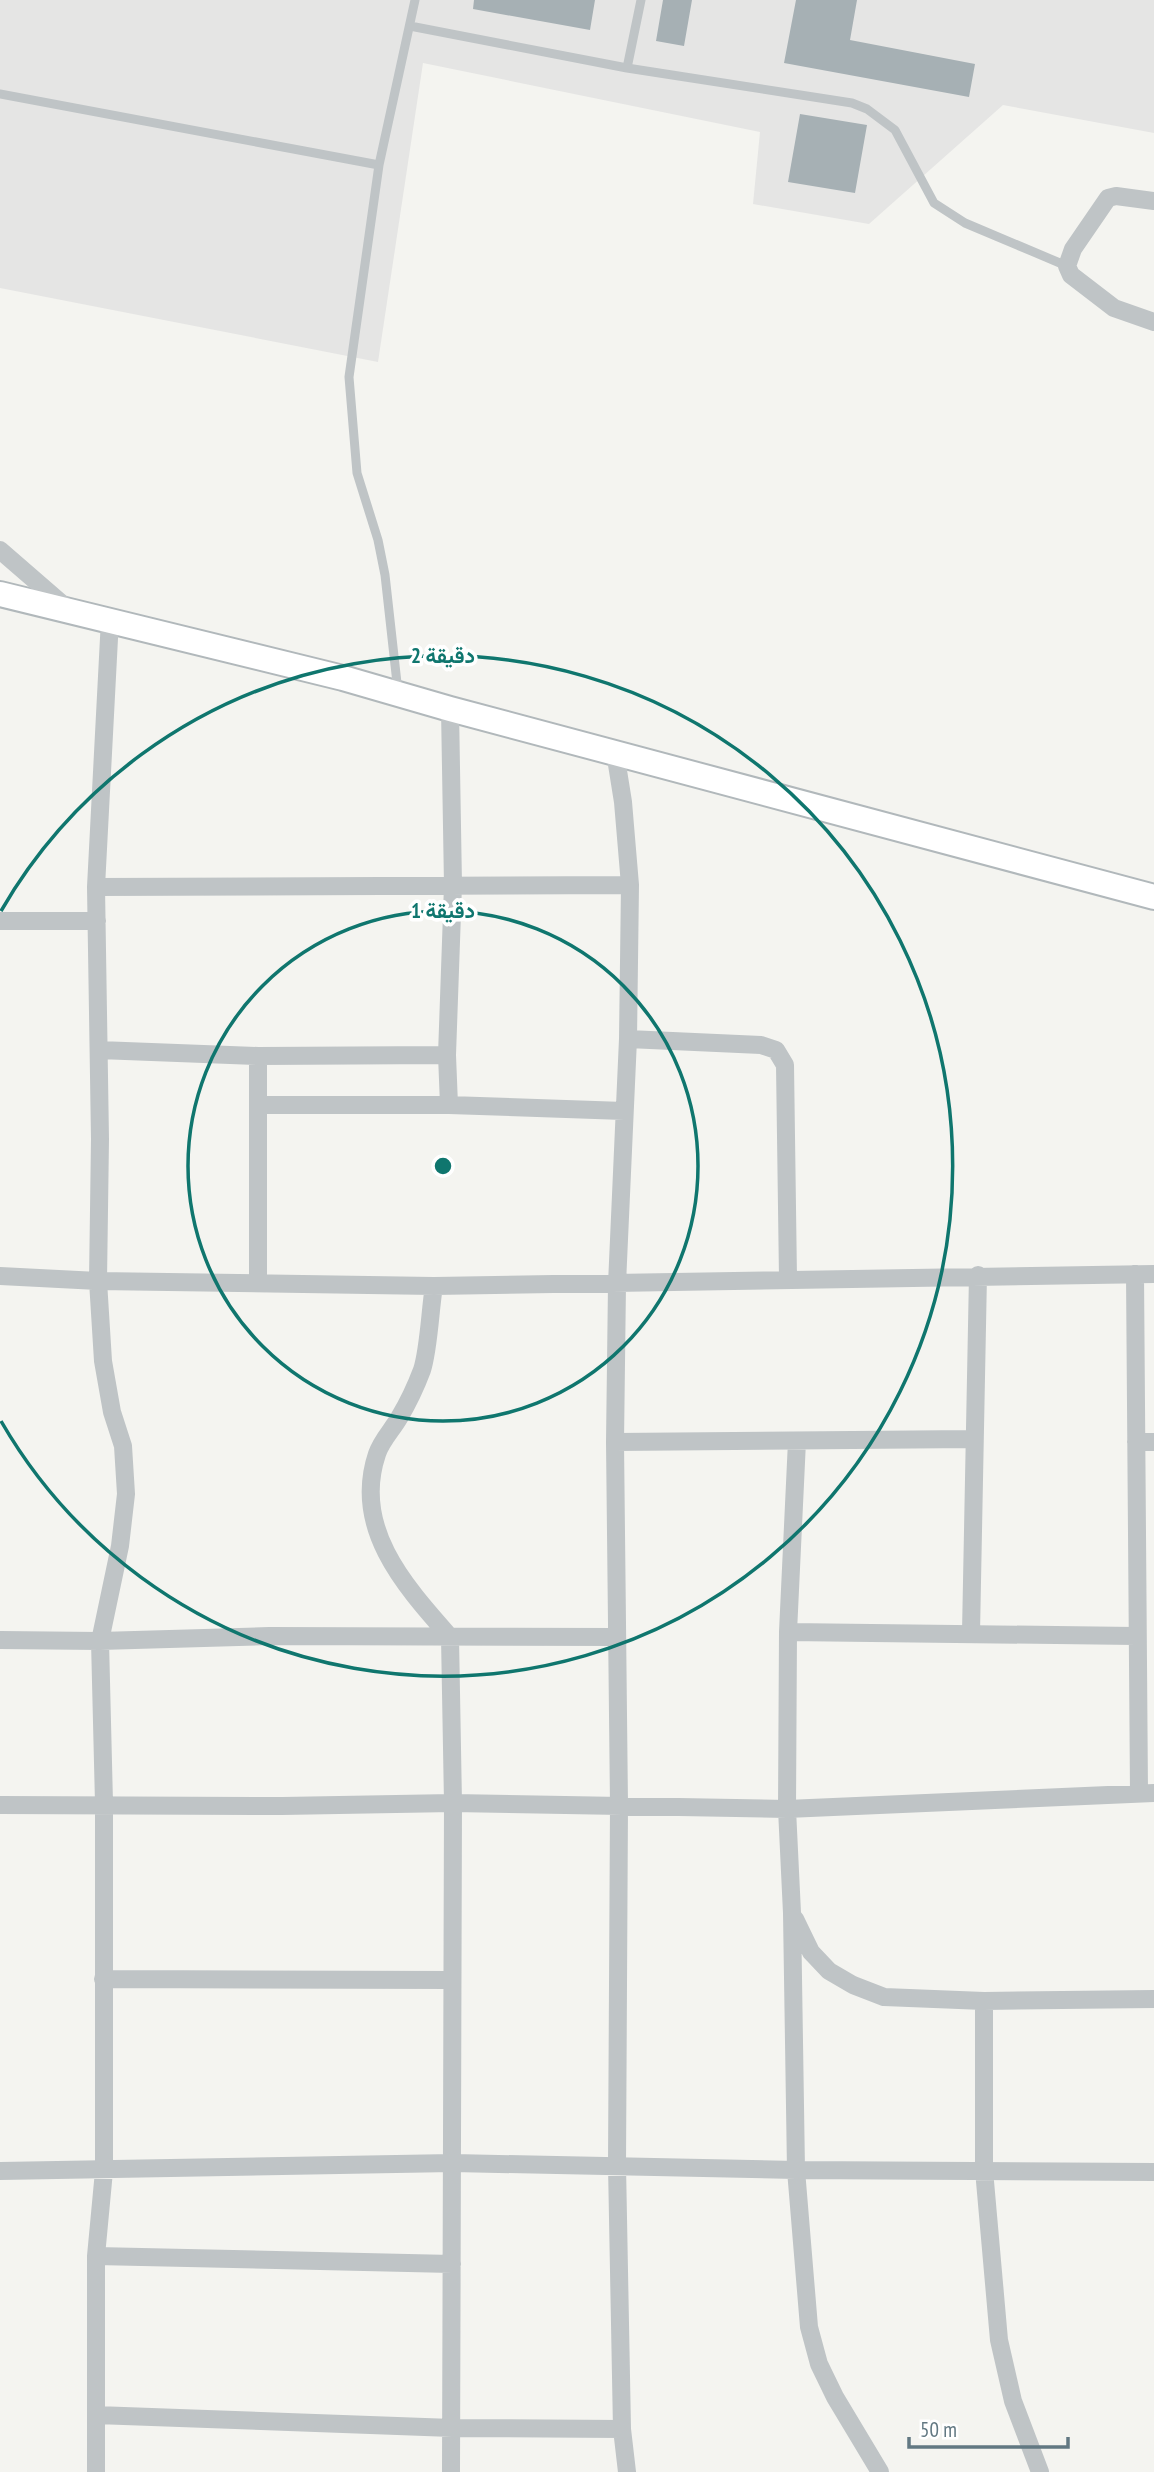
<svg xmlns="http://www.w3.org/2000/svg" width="1154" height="2472" font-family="'PT Sans Narrow',Vazirmatn,sans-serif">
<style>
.built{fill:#e5e5e4}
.building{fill:#a6b0b4}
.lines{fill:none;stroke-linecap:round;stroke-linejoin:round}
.secondary-casing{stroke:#b1b8bb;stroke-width:28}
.service{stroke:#bfc4c6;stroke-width:9}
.minor{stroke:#bfc4c6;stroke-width:18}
.secondary{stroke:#fff;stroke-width:24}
.ring{fill:none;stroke:#0f766e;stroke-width:3.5}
.centre{fill:#0f766e;stroke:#fff;stroke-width:3.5}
.ring-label{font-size:21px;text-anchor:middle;font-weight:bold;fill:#0f766e;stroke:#fff;stroke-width:7;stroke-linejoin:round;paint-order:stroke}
</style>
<rect width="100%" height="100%" fill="#f4f4f0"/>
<path class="built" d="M0,0H1154V133L1003,105L869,224L753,204L760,132L423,63L378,362L0,288Z"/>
<path class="building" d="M474,0H595L590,30L473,9Z
M663,0H692L684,46L656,41Z
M796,0H857L850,40L975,64L969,97L784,63Z
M800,114L867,125L855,193L788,182Z"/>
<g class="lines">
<defs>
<path id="secondary" d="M0,594L343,678L450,709L1154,897"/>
</defs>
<use href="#secondary" class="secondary-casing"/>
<path class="service" d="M410,26L627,68L852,103L867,109L895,130L934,203L965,223L1067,266
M627,68L641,0
M0,94L379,165
M398,692L385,575L378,540L357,473L349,377L379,165L415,0"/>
<path class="minor" d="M1154,201L1116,196L1108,198L1073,249L1067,266L1071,275L1114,308L1154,322
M0,550L68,609
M615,752L623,802L630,885L628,1039L617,1284L615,1442L619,1805L617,2165L622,2429L627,2472
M96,887L630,885
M0,921H97
M628,1039L761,1045L776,1050L785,1065L788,1278
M99,1050L258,1056L447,1055
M259,1105H449L624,1111
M449,1105L447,1055L453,885L450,709
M1135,1274L1139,1793
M0,1276L98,1281L434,1286L1154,1274
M258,1281V1056
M434,1286C430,1310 429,1348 422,1370C416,1386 408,1403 399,1418C392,1430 381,1441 377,1454C352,1528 405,1586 450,1637L453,1803L451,2472
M797,1441L788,1632L787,1809L792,1913L796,2170L809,2327L819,2364L835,2397L880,2472
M615,1442L973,1439
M1136,1442H1154
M788,1632L1136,1636
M971,1633L978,1275
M0,1640L100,1641L269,1636L617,1637
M0,1805L282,1806L453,1803L787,1809L1154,1793
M795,1919L811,1952L829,1971L853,1985L884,1997L984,2001L1154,1999
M103,1979L451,1980
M984,2001V2170L999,2340L1013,2401L1040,2472
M0,2171L453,2163L796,2170L1154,2172
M96,2256L452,2264
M96,2415L452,2428L622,2429
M96,2472V2256L104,2171V1803L100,1641L120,1546L126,1494L123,1446L112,1412L103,1361L98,1281L100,1139L96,887L110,619"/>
<use href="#secondary" class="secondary"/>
</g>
<g class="ring">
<circle cx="443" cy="1166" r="255"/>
<path d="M1 911A510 510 0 1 1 1 1421"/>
</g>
<circle cx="443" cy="1166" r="10" class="centre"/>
<g class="ring-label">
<text x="443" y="663">2 دقيقة</text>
<text x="443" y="918">1 دقيقة</text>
</g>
<path d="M909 2437v10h159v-10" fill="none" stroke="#627882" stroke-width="3.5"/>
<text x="920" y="2437" font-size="21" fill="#627882" stroke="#ffffff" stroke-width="5" paint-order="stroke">50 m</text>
</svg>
